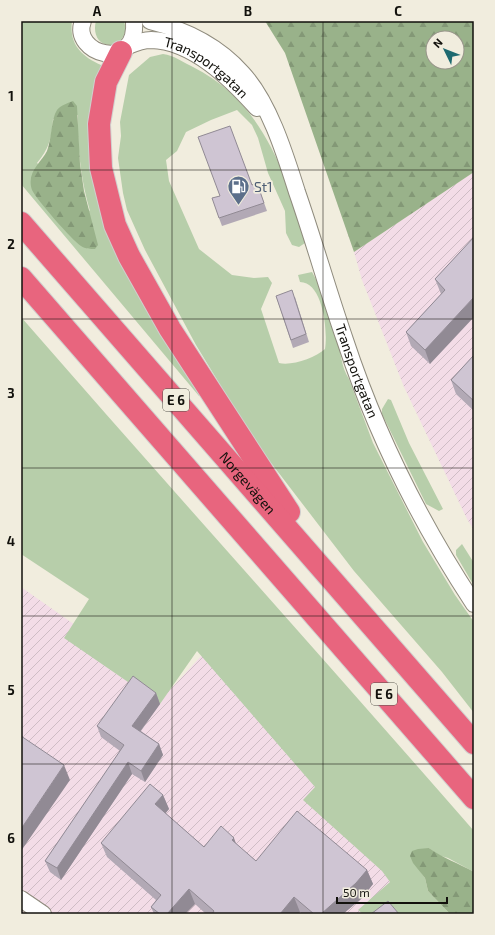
<svg xmlns="http://www.w3.org/2000/svg" width="495" height="935" font-family="'Exo 2',sans-serif">
<style>
.industrial{fill:url(#industrial-furrows)}
.grass{fill:#b7ceaa;fill-rule:evenodd}
.forest{fill:url(#forest-firs);fill-rule:evenodd}
.lines{fill:none;stroke-linecap:round;stroke-linejoin:round}
.minor-casing{stroke:#8f8b7d;stroke-width:18}
.highway-casing{stroke:#d0cfce;stroke-width:24}
.minor{stroke:#fff;stroke-width:16}
.highway{stroke:#e8657e;stroke-width:22}
.wall{fill:#b2a9b5}
.shaded-wall{fill:#918a94}
.building{fill:#cfc5d3;stroke:#918a94}
.grid{fill:none;stroke:#12110c;stroke-width:1;stroke-opacity:0.55}
.labels{text-anchor:middle;stroke-width:3.5;stroke-linejoin:round;paint-order:stroke}
.shield{fill:#f1edde;stroke:#55534b;stroke-width:1}
.shield-label{font-size:13px;font-weight:bold;fill:#12110c}
.street-label{font-size:14px;fill:#12110c;stroke:#f1edde}
.service-label{font-size:14px;fill:#4e5e75;stroke:#f1edde;text-anchor:start}
.neatline{fill:none;stroke:#12110c;stroke-width:1.5}
.grid-label{font-size:13px;text-anchor:middle;font-weight:bold;fill:#12110c}
</style>
<defs>
<pattern id="industrial-furrows" width="10" height="10" patternUnits="userSpaceOnUse"><rect width="10" height="10" fill="#f3dce7"/><path d="M-1 1l2-2M0 10L10 0M9 11l2-2" fill="none" stroke="#cfbcc5"/></pattern>
<pattern id="forest-firs" width="22" height="20" patternUnits="userSpaceOnUse"><rect width="22" height="20" fill="#99b28a"/><path d="M5 1l3.5 6h-7zM16 11l3.5 6h-7z" fill="#839876"/></pattern>
</defs>
<rect width="100%" height="100%" fill="#f1edde"/>
<path class="industrial" d="M474,172V530L467,519L404,387L362,280L354,252Z
M21,587L169,691L203,654L427,914H21Z"/>
<path class="grass" d="M21,21H72C69,44 81,56 101,65L93,164L201,394L199,396L21,184ZM78,115C77,147 81,180 90,211L37,163C49,149 52,137 53,119Z
M96,21H124C127,31 125,38 116,44C100,49 92,35 96,21Z
M163,54C174,55 184,63 193,67C264,103 283,171 308,241L299,247L292,245L286,233L285,211L268,173L258,138L252,125L237,110L211,120L186,132L177,151L166,160L169,181L199,249L232,275L254,278L268,277L272,283L261,309L279,363C292,366 315,358 325,349C328,331 323,282 300,282L298,275L312,272C323,291 332,316 337,338C341,352 341,367 349,379L373,443L423,542L455,595L474,622V713L442,672L354,571L255,442L196,345L145,250L127,210L123,193L118,158L121,136L120,122L129,75L150,57Z
M21,317C171,489 324,659 474,831V872L448,858L438,855L429,848L420,871L425,878L428,891L450,914H363L358,910L390,882L382,871L303,800L315,787L197,651L160,704L64,638L89,599L21,554Z
M388,399L391,400L409,443L443,509L439,511L426,504L382,414V409Z
M462,544L474,563V586L456,555V550Z"/>
<path class="forest" d="M265,21H474V172L354,252L285,53ZM433,38H457V62H433Z
M73,101L77,106L80,164L84,191L98,245L95,249C91,249 85,249 81,246C72,240 36,199 32,190C26,172 41,163 47,151C52,138 51,119 57,110C61,105 68,103 73,101Z
M429,848C441,857 460,864 474,872V914H450L428,891L425,878L413,863L410,856L412,851L418,849Z"/>
<g class="lines">
<defs>
<g id="minor">
<path d="M83,21C70,54 138,74 134,21"/>
<path id="s1" d="M150,21C186,30 217,45 242,73C269,102 285,154 297,192C314,241 328,291 345,340C376,434 420,522 474,604"/>
<path id="s2" d="M128,46C135,43 143,40 151,40C193,41 231,79 257,108"/>
<path d="M21,899L43,914"/>
</g>
<g id="highway">
<path d="M121,52L106,82L99,124L101,168L115,225L129,256L170,329L289,512"/>
<path id="s3" d="M21,223L474,743"/>
<path d="M21,278L474,798"/>
</g>
</defs>
<use href="#minor" class="minor-casing"/>
<use href="#highway" class="highway-casing"/>
<use href="#minor" class="minor"/>
<use href="#highway" class="highway"/>
</g>
<path class="wall" d="M257,183L267,211L222,226L219,218L252,185Z
M474,237L430,364L411,346L406,332L441,294L435,279Z
M276,296L295,297L309,342L293,348Z
M474,355V411L456,394L451,380Z
M156,693L160,704L141,731L159,744L163,755L145,782L132,774L61,880L50,872L45,861L120,751L101,737L97,726Z
M163,795L169,809L165,813L204,847L236,844L256,861L367,870L373,884L362,898L343,914H302L300,912L298,914H206L195,904L185,914H154L151,907L156,900L107,857L101,843Z"/>
<path class="shaded-wall" d="M474,297V317L430,364L425,350Z
M156,693L160,704L136,737L132,726Z
M159,744L163,755L145,782L141,771Z
M128,762L132,774L61,880L57,868Z
M64,765L70,780L21,851V829Z
M163,795L169,809L161,819L155,804Z
M234,838L239,852L232,840Z
M367,870L373,884L362,898L343,914H321Z
M189,889L195,904L185,914H167Z
M294,897L300,912L298,914H280Z"/>
<path class="building" d="M230,126L252,185L257,183L264,203L219,218L212,198L220,196L198,137Z
M474,237V297L425,350L406,332L445,290L435,279Z
M292,290L306,334L291,340L276,296Z
M474,355V401L451,380Z
M133,676L156,693L132,726L159,744L141,771L128,762L57,868L45,861L124,745L97,726Z
M21,736L64,765L21,829Z
M150,784L163,795L155,804L204,847L221,826L234,838L232,840L256,861L297,811L367,870L356,883L321,914H314L294,897L280,914H212L214,911L189,889L167,914H160L151,907L161,895L101,843Z
M388,901L399,914H371Z"/>
<path class="grid" d="M172,21V914M323,21V914M21,170H474M21,319H474M21,468H474M21,616H474M21,764H474"/>
<defs>
<symbol id="fuel-pin" viewBox="-11 -11 22 30"><path d="M0 17L-7.5 6A9.5 9.5 0 1 1 7.5 6Z" fill="#5c6f8a" stroke="#f1edde"/><path d="M-5.5-6h7V0h2V4h1.3V-2.5L3-4.5l.8-.8L6-3V5H2.5V1h-1V6h-7ZM-4.2-4.7v3.2H.2V-4.7Z" fill="#fff"/></symbol>
</defs>
<g fill-rule="evenodd">
<use href="#fuel-pin" x="226" y="174" width="25" height="34"/>
</g>
<g class="labels">
<g class="shield">
<rect x="163" y="389" width="26" height="22" rx="3"/>
<rect x="371" y="683" width="26" height="22" rx="3"/>
</g>
<g class="shield-label">
<text x="176" y="405">E 6</text>
<text x="384" y="699">E 6</text>
</g>
<g class="street-label">
<text dy="5" stroke="none"><textPath href="#s2" startOffset="87">Transportgatan</textPath></text>
<text dy="5" stroke="none"><textPath href="#s1" startOffset="428">Transportgatan</textPath></text>
<text dy="5" stroke="none"><textPath href="#s3" startOffset="345">Norgevägen</textPath></text>
</g>
<g class="service-label">
<text x="254" y="192">St1</text>
</g>
</g>
<rect width="495" height="935" fill="none" stroke="#f1edde" stroke-width="44"/>
<g transform="translate(445 50) rotate(313)"><circle r="19" fill="#f1edde" stroke="#98958a"/>
<path d="M0-3L7 15L0 10L-7 15Z" fill="#1e6a70"/>
<text y="-6" font-size="11" font-weight="bold" text-anchor="middle" fill="#12110c">N</text>
</g>
<path d="M337 897v6h110v-6" fill="none" stroke="#12110c" stroke-width="2"/>
<text x="343" y="897" font-size="12" fill="#12110c" stroke="#f1edde" stroke-width="3" paint-order="stroke">50 m</text>
<rect x="22" y="22" width="451" height="891" class="neatline"/>
<g class="grid-label">
<text x="97" y="16">A</text>
<text x="248" y="16">B</text>
<text x="398" y="16">C</text>
<text x="11" y="101">1</text>
<text x="11" y="249">2</text>
<text x="11" y="398">3</text>
<text x="11" y="546">4</text>
<text x="11" y="695">5</text>
<text x="11" y="843">6</text>
</g>
</svg>
